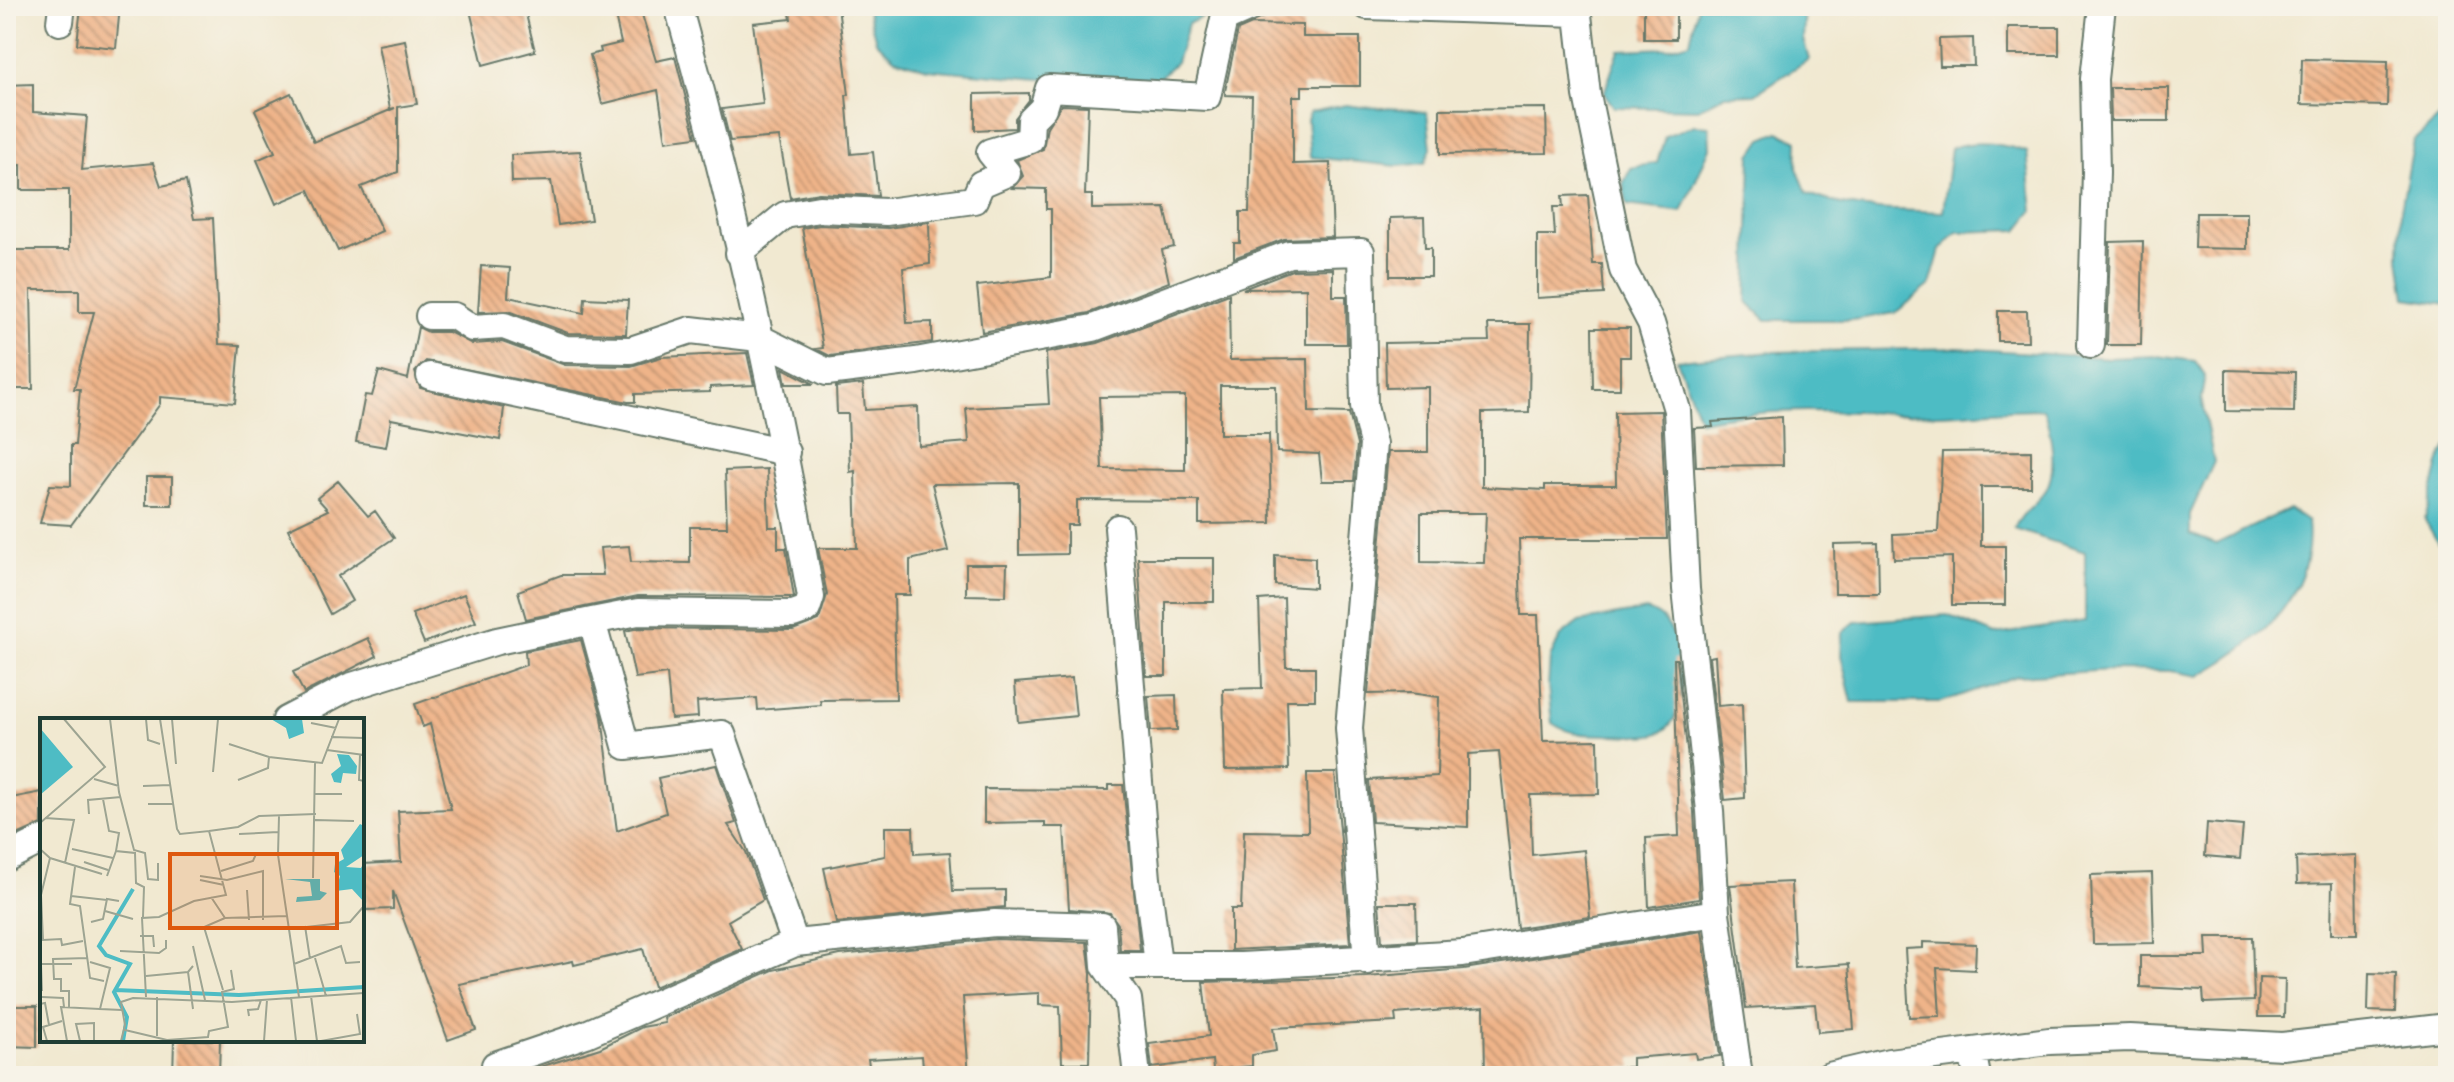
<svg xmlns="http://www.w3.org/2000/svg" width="2454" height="1082" font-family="'Sorts Mill Goudy',serif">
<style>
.water{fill:#4ebcc4;stroke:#367c7c;stroke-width:2}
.building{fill:url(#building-back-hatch);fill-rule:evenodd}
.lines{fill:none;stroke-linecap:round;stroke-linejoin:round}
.minor-casing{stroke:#68796b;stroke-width:30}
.minor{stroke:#fff;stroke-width:26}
.inset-river{fill:none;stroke:#4ebcc4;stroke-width:4}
.inset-road{fill:none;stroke:#9da492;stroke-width:2}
.view{fill:#de580e;fill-opacity:0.15;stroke:#de580e;stroke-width:4}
.inset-edge{fill:none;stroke:#1f3d34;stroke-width:4}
</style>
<defs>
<pattern id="building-back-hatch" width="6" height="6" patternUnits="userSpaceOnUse" patternTransform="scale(2)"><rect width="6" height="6" fill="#efb489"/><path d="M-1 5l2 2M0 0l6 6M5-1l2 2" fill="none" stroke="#c19471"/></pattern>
</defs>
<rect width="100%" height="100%" fill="#f7f3e8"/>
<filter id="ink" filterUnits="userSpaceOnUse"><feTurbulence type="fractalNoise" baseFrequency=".0125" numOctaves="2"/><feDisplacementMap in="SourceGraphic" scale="16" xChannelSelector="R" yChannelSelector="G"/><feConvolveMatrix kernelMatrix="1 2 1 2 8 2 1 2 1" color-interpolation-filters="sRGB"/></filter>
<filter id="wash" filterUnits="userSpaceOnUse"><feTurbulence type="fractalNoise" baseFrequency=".006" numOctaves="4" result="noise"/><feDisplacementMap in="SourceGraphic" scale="32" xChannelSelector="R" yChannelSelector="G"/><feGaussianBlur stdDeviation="1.8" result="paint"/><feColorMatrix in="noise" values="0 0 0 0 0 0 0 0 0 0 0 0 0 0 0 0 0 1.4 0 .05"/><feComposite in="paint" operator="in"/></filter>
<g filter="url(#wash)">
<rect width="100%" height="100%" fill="#f1e9d1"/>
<path class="water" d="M866,6H1223L1188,24L1176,62L1158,79L1141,81L1105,76L1075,82L927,69L894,58L876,41Z
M1698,6H1805L1803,39L1809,59L1755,94L1725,95L1698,109L1614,107L1604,93L1619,50L1669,48L1690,42Z
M1346,105C1374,110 1400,106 1427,113L1431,148L1425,163L1397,166L1310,157L1307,120L1310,112Z
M2448,110V304L2406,298L2400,258L2401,209L2414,141Z
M1694,125L1709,126L1710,148L1682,212L1627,205L1623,184L1631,168L1657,163L1665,136Z
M1779,132L1798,141L1797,168L1807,193C1855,213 1893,209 1943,212L1951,148C1976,139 2003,144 2027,152L2033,211L2018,230L1957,232L1940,250L1930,285L1895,313L1852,320H1766L1747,302L1751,155L1762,139Z
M1958,348L2110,358L2157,356L2195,361L2205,375L2201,398L2214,462L2190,514V534L2216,544L2289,509L2308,522C2316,595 2258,644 2199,676L2171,671L2111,670L2017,676L1941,702H1852L1841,656L1842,633L1855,622L1947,615L1995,635L2085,621V552L2014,529C2022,511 2036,505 2046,490C2058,469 2051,430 2043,409C1996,409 1949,416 1902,414C1834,411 1767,407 1700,421L1677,360L1773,352Z
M2448,445V541L2438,543L2425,520L2439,464Z
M1646,610C1686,618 1694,702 1667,728C1655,740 1628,735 1613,735C1591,735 1571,736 1552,723L1548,687L1550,658L1560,637L1579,622Z"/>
<g id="blocks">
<path class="building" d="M81,6H120L116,48L77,44Z
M469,6H524L535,51L483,65Z
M789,6H838L849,95H846L851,154L873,152L878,196L819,193L790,198L779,137L730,141L722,109L763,104L753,23L791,19Z
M640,8L656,61L675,57L696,137L666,141L658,90L602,104L590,55L601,52L600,48L621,43L615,16Z
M1644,9H1676V39H1644Z
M1252,24L1303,25V37H1360V86H1302V96H1293V164L1330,163L1333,237L1284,239L1234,258V243H1240V212H1249L1252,96L1225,95V91L1238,30Z
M2008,27H2059V55H2008Z
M1973,38L1974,66H1940L1939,39Z
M405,40L417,104L398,107V172L361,187L382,231L338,251L309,190L276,204L257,160L275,152L255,110L291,93L314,142L395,108L390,109L378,45Z
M2302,59L2388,61L2387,106L2301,104Z
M33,84V112L87,116L82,170L153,163L161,186L186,181L194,219L213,218L219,344L240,345L235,403L160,397V404L71,525L40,523L50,485L71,486V445H75L80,389H74L94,312H79V290H31L33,389H6V250H69V190H21V165H10L6,85Z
M2110,88H2169V121H2111Z
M1029,93V100L1015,118V128L975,130V94Z
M1061,105L1088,106L1085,195H1092V209L1165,208L1174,247L1162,250L1169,282L1089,313L982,332L977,286L1051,277V209H1046V189L1012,188L1023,176L1017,160L1043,149L1047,127Z
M1546,108L1547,153L1440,154V109Z
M580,151L591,220L558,225L551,181L512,182L511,155Z
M1588,195L1593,264H1602L1604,294L1537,298V235H1555L1553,207H1563L1562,196Z
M2196,213H2247V249L2195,248Z
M1424,217L1425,248H1431V276H1390V218Z
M929,222L930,264L903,268L907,323L932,322V342L830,356L816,349L823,348L802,228L820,225L888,228Z
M2143,241L2141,345H2107L2110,242Z
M481,266L510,268L508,297L584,313L585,298L628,300L626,334L568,333L509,311L478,312Z
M1333,269V296H1346L1347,344H1306V288L1243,289L1292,270Z
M1229,294L1230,360L1308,359L1309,412L1349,413L1357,445L1354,481H1322L1319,454L1277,452L1276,386H1220V434H1269L1271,523L1199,524V501L1077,500V525H1067V554L1019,555V483L932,484L948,551L910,560V595H894L896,699L820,700L821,705L758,710L757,698L697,702L698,717L671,719L667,674L635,678L625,631L639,628L793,630L819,620L827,595L818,548H857L855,471L850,472L848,414H837L836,387L863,384L865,410L918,407L919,446L969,442L966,408L1049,404L1046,353L1098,343ZM1185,396V470L1102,469L1099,397Z
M1998,311H2027L2028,341H1998Z
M1488,324H1530L1529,412L1482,413V487L1545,490V485H1616L1615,412L1661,411L1667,539H1519L1521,615H1538L1543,741L1598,740L1599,794L1530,795L1532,855L1584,850L1590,917L1517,928L1499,752L1468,754V827L1372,822L1369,780L1437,776L1439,697L1410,693L1368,694L1388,452H1428V387L1386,388L1385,343L1489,341ZM1421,513H1486L1484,563L1421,562Z
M418,327L428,332H449L472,344L502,342L565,365L631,366L661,357L747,353L754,385L710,387V392L635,394V402H628L426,361L415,372L420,388L504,408L500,440L391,419L386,447L356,442L365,395L372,396L379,371L408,379Z
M1592,328H1630V357H1620V389H1593Z
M783,368L814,384H786Z
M2226,370L2295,372L2294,412L2226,411Z
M1782,417L1783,465L1696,466L1694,428L1713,427L1712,422Z
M2031,451V487H1981V546H2005V605H1952V557L1894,559L1893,534L1938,532L1942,452Z
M767,469L769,527H778V548H786L794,597L638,596L526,619L518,591L561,575H603L600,548L629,546L631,562L690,563V527H727L725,471Z
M146,477H172V505H146Z
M338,481L368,516L375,511L394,538L338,576L352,601L330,614L288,529L328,510L317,498Z
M1878,543L1879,593H1835L1834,544Z
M1275,555L1315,558V588L1275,585Z
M1138,558H1214V602H1166V676H1146Z
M966,564H1007L1006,596L966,595Z
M464,594L476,622L424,643L412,614Z
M1284,598L1286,667H1315V700H1287L1289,769L1225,770L1223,689L1262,688L1259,600Z
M368,638L377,656L304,693L293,672Z
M581,640L602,717L617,831L666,813L658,778L716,765L736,823L728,825L746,852L763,900L728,921L742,949L654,987L643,949L574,965L573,961L459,984L476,1030L448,1040L393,891V909L366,910L363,864L401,862L398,811L451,809L430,724L423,727L415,704L526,665L525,651Z
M1715,656L1718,706L1742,704L1745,798L1725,800L1709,657Z
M1674,659H1677L1694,812L1699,899L1649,907L1646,838L1679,836Z
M1072,678L1076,716L1018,722L1015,683Z
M1176,695L1177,730L1151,731L1148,696Z
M1307,773H1335L1350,944L1231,950V909H1241L1244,831L1308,832Z
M1108,785H1123L1140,950H1120L1118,924L1110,913L1069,909L1064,827H1045V822L984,823V789L1108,790Z
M42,792V824L6,840V799Z
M2207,823L2243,826L2240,859L2205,856Z
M885,827H913L914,854L950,852L953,891L1005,890V907L836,923L824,868L885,856Z
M2356,855L2357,934H2331L2332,883L2297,884L2296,858Z
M2152,873L2154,943L2093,944L2091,875Z
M1791,882L1795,968L1849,964L1854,1029L1818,1032L1815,1004L1746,1008L1730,885Z
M1379,903H1416L1417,940L1382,942Z
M1702,931L1720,1056L1696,1059L1695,1053L1632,1058V1067L1485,1076L1484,1007L1395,1014L1396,1022L1273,1028L1276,1051L1252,1055V1066L1213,1070L1212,1060L1152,1068L1149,1044L1209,1036L1203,982L1367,977L1464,969Z
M2206,937H2252L2254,1001L2204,1003L2203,990L2140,987V956H2207Z
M996,939L1087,942L1091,974L1089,1063H1062L1060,1006L1039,1005V993L963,997L969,1076H924L922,1056L868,1059L870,1072L831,1076H521V1073L600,1048L642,1027L665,1023L664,1018L773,970L840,955Z
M1923,942L1976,944L1975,970L1937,968L1940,1016L1909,1017L1905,949L1923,948Z
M2369,973L2396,974L2395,1012L2368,1011Z
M2259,978L2285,979L2284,1017H2258Z
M6,1006H37V1047L6,1046Z
M174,1040H220L219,1076H173Z"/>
</g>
</g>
<g filter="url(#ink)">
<use href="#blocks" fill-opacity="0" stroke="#68796b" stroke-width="2"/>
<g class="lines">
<defs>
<path id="minor" d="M1367,6L1578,13
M1577,6L1587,95L1623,270L1651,323L1677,410L1686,589L1710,811L1716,913L1739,1076
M60,22L62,6
M739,253L785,215L819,209L886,212L974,200L981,184L1007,173L990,152L1030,140L1031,120L1043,108L1049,88L1207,97L1224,19L1254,6
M429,316H454L472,328L504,326L565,349L631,350L691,330L759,338L827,372L916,361L1093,328L1289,254L1361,252L1364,406L1373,444L1349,728L1367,961
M2091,345L2096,172L2094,79L2102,6
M430,376L786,452
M1118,528L1147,879L1158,964
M592,621L626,746L722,734L795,943L995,923L1102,926L1105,966H1241L1463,953L1716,913
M286,720L349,687L497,641L592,621L638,612L793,614L807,609L811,597C776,398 732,200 678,6
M6,858L42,840
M1105,966L1128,999L1137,1076
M1972,1051L1977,1076
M497,1076L495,1065L586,1034L795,943
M1829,1076L1889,1062L2049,1041L2130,1038L2282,1046L2448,1027"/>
</defs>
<use href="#minor" class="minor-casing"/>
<use href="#minor" class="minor"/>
</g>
</g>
<g transform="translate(40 718)">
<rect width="324" height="324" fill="#f1e9d1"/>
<path d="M231,1H262L264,15L249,21L246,10ZM0,10L33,49L0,77ZM297,36L309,37L317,48L316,56L303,55L301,65L294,64L291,56L301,48ZM320,106L324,108V137L306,149L321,150L324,144V184L312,171L296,173L300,158L294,154L295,146L304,141L301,132ZM245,161H280V173L287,175L280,182L256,184L257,179L272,178L270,164Z" fill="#4ebcc4"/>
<path class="inset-river" d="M75,272L199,277L324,269M83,323L87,299L74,274L90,246L66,237L59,228L93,171"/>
<path class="inset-road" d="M70,1L79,74L94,132L105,135L108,161L118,162V145M106,1L108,22L120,26M132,1L136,46M271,5L296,10M291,19L324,20M189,26L229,39L282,45L299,1M287,32L324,37M320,37L319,62L324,63M173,54L178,1M54,61L79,68M198,62L228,50L229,39M103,68L130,67M275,76H302M63,81L69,113L79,115L76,133L95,135L96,165L104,169L103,199M108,86H133M49,96L48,82L81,79M239,98L238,137L259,279M5,100L34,102L25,145M275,102L314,103M0,105L65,49L24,1M169,113L198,109L219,98L276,96M199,116L238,114M0,131L10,140L62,156M32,131L73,140M10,140L1,177L3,222L21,221L22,227L43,223M44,144L68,152M35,149L30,186L40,188L50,260L64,263M181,153L213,143L216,136L238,137M67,158L76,133M160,158L187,162L223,153V202M273,160L275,45M160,162L184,167M207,172L209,202M31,178L67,182M171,179L185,200L247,198M65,193L93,201M51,204L63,201L67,181L79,183M265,208L270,241M249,211L310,204L324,188M100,218H113L114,229M153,228L165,282M80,233L119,235L126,230V222M275,240L286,278M50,244L70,250L60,291L82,292M0,246H32M254,246L301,228L306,245L320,244M1,247L2,273M148,254L153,291M106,258L148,254L153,248M183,272L164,209L185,200M271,278L277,323M2,279L23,280L24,289M106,279L102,200L119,199L154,183L186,177L169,113L140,116L137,111L120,1M251,279L256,323M0,286L5,285L9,307M29,289V273H21V261H14L13,241L48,240M209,298L208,292L218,291L221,282M85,312L127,322L168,319L169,313L188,309L182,274L194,271L191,252M117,318V279M7,323L3,309L22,303M27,323L21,289L60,291M40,323L36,306L54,305V323M81,323L85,307L81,284L93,280L192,284L324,275M224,323L227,282M281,323L320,316L317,296"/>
<path class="view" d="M130,136H297V210H130Z"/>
<rect width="324" height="324" class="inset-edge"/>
</g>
<rect width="2454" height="1082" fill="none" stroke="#f7f3e8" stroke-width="32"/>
</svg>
